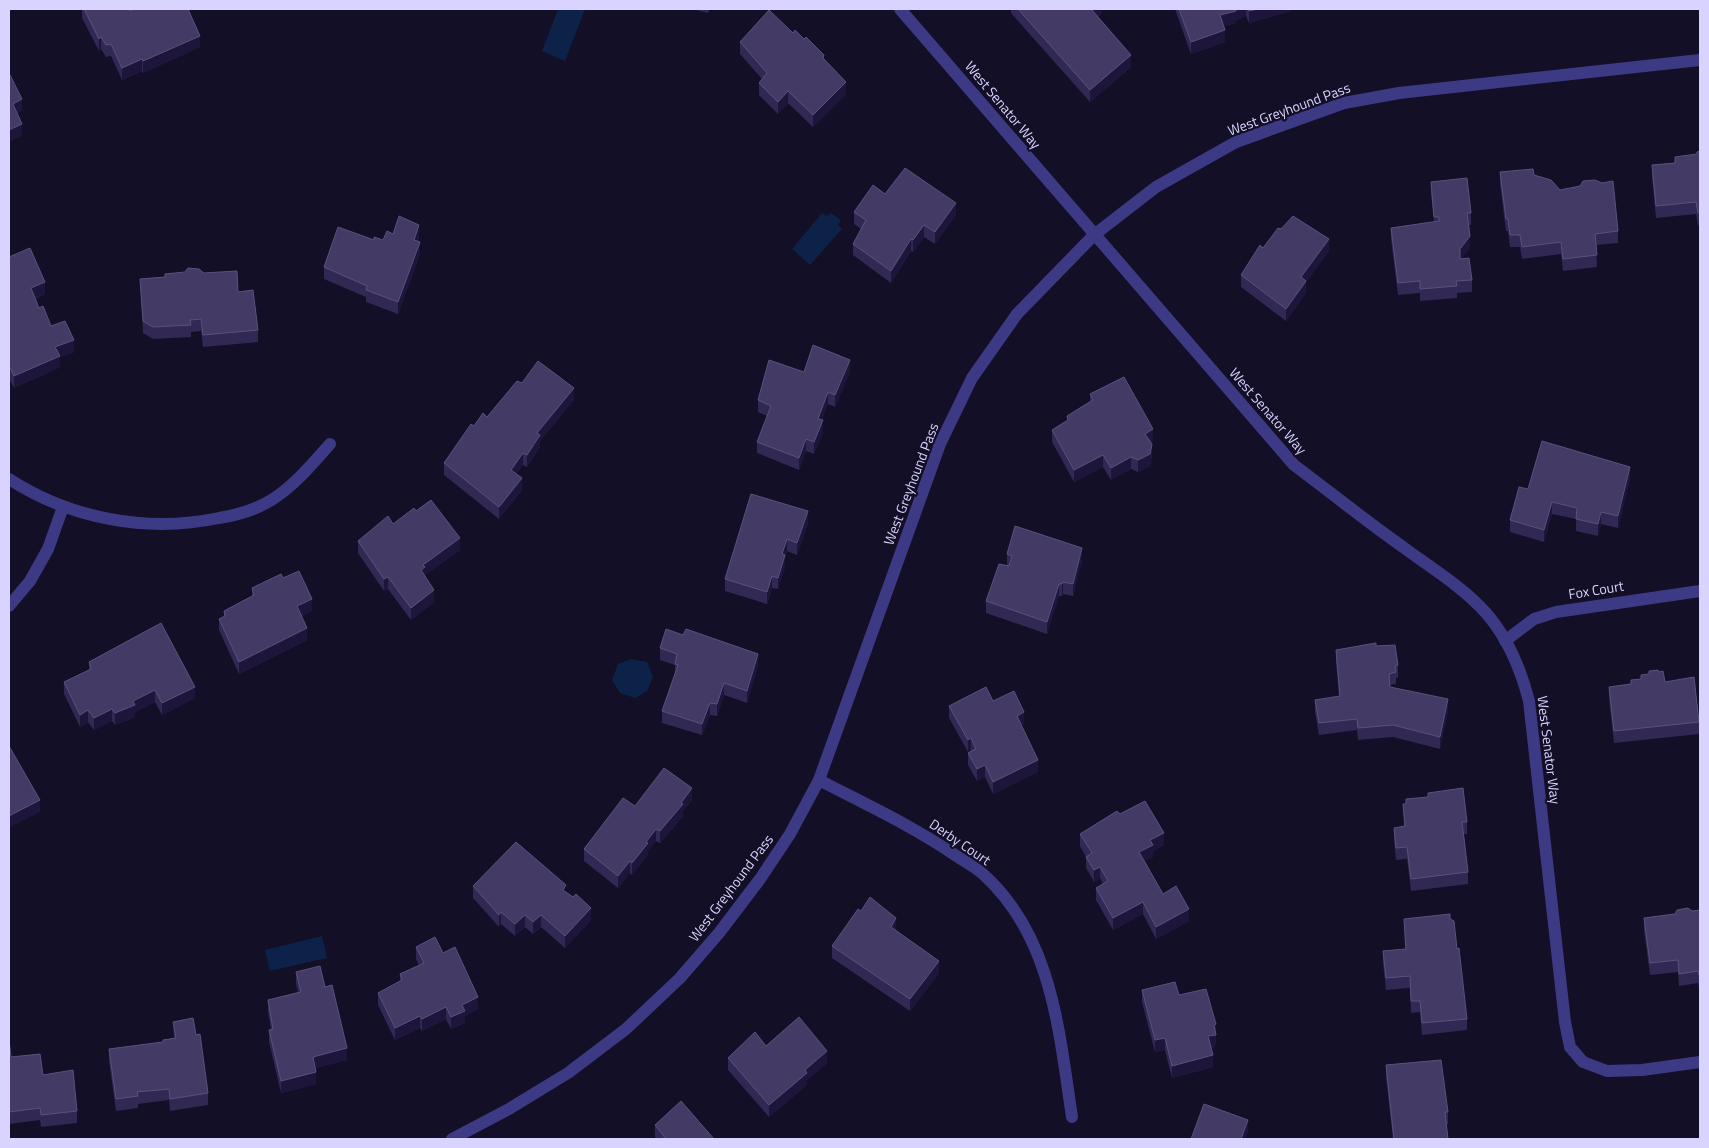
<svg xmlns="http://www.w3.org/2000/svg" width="1709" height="1148" font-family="'Titillium Web',sans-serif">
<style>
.water{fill:#0c2248}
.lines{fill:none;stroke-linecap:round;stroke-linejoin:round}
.street{stroke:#3d3a85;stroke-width:12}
.wall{fill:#312854}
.shaded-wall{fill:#1d163a}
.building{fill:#433a66;stroke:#5a527e}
.labels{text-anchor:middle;stroke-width:4.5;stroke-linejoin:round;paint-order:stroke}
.street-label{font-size:14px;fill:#d9d4ff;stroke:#130f26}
</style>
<rect width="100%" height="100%" fill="#130f26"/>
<path class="water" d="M558,9H585L565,61L542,51Z
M822,213L827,216L831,213L841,220L838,225L842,229L810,265L792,249Z
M631,659L647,662L653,677L647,691L635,698L620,693L612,680L618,664Z
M322,936L327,958L270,971L265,950Z"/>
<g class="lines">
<path class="street" d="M900,9L1294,465C1330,492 1366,521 1403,547C1431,568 1463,587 1486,613C1508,638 1521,670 1529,701L1565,1022L1570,1047L1583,1062L1607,1071L1642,1070L1700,1062
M9,479C71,519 147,533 219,518C238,515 256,510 273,499C295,485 312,464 330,444
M9,606L30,581L48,549L63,507
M1505,641L1534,619L1556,612L1700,591
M819,780C865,804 913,826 955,855C964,861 975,867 983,874C1052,936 1059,1031 1072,1117
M452,1139L509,1109L568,1073L626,1029L680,978L719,933L760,879L790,834L819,780L940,444L972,378L1017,314L1094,235L1156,187L1236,142L1344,103L1399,93L1700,60"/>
</g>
<path class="wall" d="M82,9H129L130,11L200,47L143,73L142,71L122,80L111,56L106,57L101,49L99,51L82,18Z
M693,9H710L708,13Z
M1011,9H1102V12L1098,17L1131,67L1090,102L1011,13Z
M1175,9H1291V11L1249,23L1246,16L1236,20V23L1224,26L1225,42L1191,54Z
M793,33L824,60L846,94L813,127L788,103L778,114L759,95V83L762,79L740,54V42Z
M1700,151V225H1698L1696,214L1656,218L1652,177V165L1675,163L1697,154Z
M1500,172L1534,175L1560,190L1618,231V243L1596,245L1597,267L1563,271L1561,254L1522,259L1520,247H1510L1508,231H1506L1500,184Z
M1431,182L1471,213V225H1468L1470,248L1461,259L1472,280V292L1457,293V298L1420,301V293L1398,295L1391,239V228L1434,222L1431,194Z
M885,194L956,215L935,244L924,237L913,252L911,251L891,283L853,255V244L861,229L854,224V212Z
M393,234L419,237L418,241L420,254L398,314L366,302V297L324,279V267L374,240H383Z
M1263,248L1329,251L1306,282V293L1286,321L1241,287V275Z
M9,257L45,294L35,299L39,308L51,326L74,352L60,357V367L14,388L9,378Z
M204,273L238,292L258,330V342L203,347L201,331L191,332V337L153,339L143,333L140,279Z
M804,372H850L835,407L828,404L822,419L823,432L814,454L806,451L799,470L757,453V442L767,416L758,412V400Z
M522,383L574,400L540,441V447L527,467L523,465L516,474L522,490L499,519L444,475V463L474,426L487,417Z
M1090,394L1153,441L1150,442L1152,456L1150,466L1138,472L1131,469L1111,480L1103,467L1074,482L1052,442V430L1067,421V416L1090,401Z
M1630,479L1618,528L1601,524L1598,536L1576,531V519L1552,514L1544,542L1510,532V520L1528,489Z
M416,511L460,550L425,575L434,602L411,620L388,589L384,591L358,553V541L393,524Z
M808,523L797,555L787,551L785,557V567L778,589L772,588L767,604L725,591V579Z
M1007,554L1082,560L1073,596L1063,594L1062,596H1059L1047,634L986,613V601L1007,566Z
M283,578L312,611L302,616L307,640L239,674L219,630V619L224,617V611L252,596V588Z
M1376,646L1398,665V677L1396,678V684L1390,685V687L1448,711L1440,749L1393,737L1358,740L1357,730L1319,735L1315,712V700L1339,697L1336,662V650Z
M660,648L758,666L747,703L724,695L717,716L710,715L702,735L662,723V711L675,674V665L660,660Z
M89,662L195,698L162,715L155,702L135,712V717L115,725L112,721L94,730L88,722L80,727L64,694V682L89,670Z
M1659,672L1665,682L1699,722V734L1614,743L1609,699V687L1631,684L1641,679Z
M993,701L1024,724L1021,726L1038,772L993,794L985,777L977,781L968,765V753L971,751V750L968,752L949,718V706Z
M1406,799L1467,822V834H1464L1468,872V884L1411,891L1407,859L1396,860L1394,840V828L1404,826L1403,804H1406Z
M692,800L683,811V816L660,843L656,841L648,851V855L632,875L630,873L618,888L584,861V849L635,806Z
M1120,814L1164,845L1153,851V857L1145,861L1163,894L1189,921L1156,939L1143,914L1113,930L1096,900V888L1103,884L1100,878L1094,882L1086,868V857L1080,846V834Z
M473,886L566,892L591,920L565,948L541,927L533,934L525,927L515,936L501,924L499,927L473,898Z
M1700,910V991L1698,983L1679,986L1678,972L1650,975L1644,930V918Z
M861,911L896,930L895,931L939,973L910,1011L832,958V946Z
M1404,919L1457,949L1467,1019V1030L1422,1035L1420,1012L1411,1013L1410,988L1386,990L1383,963V951L1405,949Z
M416,947L443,953L478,1009L465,1016V1023L451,1029L446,1019L422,1031L420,1028L395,1040L378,1005V993L400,982V974L419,965L416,959Z
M296,972L325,987L347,1060L315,1068L316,1084L281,1093L269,1042V1030L271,1029L268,1012V1000L298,992L296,984Z
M1142,990L1179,995L1216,1036V1046L1211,1048L1213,1067L1172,1078L1165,1050L1155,1052L1142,1002Z
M173,1022L196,1035L208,1093V1105L170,1111L169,1100L138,1104V1108L116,1111L109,1061V1049L163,1042L174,1039Z
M9,1039L11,1057L43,1075L77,1111V1123L41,1127L40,1120L9,1124Z
M766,1046L827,1063L807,1080V1085L769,1117L728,1070V1058Z
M1386,1065L1448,1112V1124H1446L1448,1139H1393L1386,1077Z
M655,1125L714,1139H657L655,1137Z"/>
<path class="shaded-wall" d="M1094,9H1102V12L1092,22V10Z
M1235,9H1246V16L1236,20V23L1220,27V15Z
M1258,9H1291V11L1249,23V11Z
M1225,30V42L1191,54V42Z
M200,36V47L143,73V61Z
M101,37V49L99,51V39Z
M1131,55V67L1090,102V90Z
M142,59V71L122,80V68Z
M846,82V94L813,127V115Z
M788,91V103L778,114V102Z
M22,99V111L13,116V104Z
M22,124V136L9,142V130Z
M956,203V215L935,244V232Z
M419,225V237L414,252V240Z
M924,225V237L913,252V240Z
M1470,236V248L1460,261V249Z
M911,239V251L891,283V271Z
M1329,239V251L1306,282V293L1286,321V309L1301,277Z
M420,242V254L398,314V302Z
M45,282V294L31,300V288Z
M74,340V352L60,357V367L14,388V376L55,347Z
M850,360V372L835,407V395Z
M574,388V400L540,441V447L527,467V455L537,433Z
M828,392V404L818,430V419Z
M823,420V432L814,454V442Z
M1153,429V441L1145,445V434Z
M806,439V451L799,470V458Z
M1152,444V456L1150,466L1138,472V460Z
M523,453V465L511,481V470Z
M1103,455V467L1074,482V470Z
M1131,457V469L1111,480V468Z
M1630,467V479L1618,528V516Z
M522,478V490L499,519V507Z
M1552,502V514L1544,542V530Z
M808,511V523L797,555V543Z
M1601,512V524L1598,536V524Z
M460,538V550L425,575V579L421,570L423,565Z
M787,539V551L785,557V567L778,589V578L782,554Z
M1082,548V560L1073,596V584Z
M772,576V588L767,604V592Z
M388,577V589L384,591V579Z
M1063,582V594L1062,596V584Z
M1059,584V596L1047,634V622Z
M434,590V602L411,620V608Z
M312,599V611L297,618V606Z
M307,628V640L239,674V662Z
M758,654V666L747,703V691Z
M724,683V695L717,716V704Z
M195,687V698L162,715V703Z
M155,690V702L135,712V717L115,725V713L133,701Z
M1448,699V711L1440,749V737Z
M710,703V715L702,735V724Z
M112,709V721L94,730V718Z
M88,710V722L80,727V715Z
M1024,712V724L1017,728V716Z
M971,738V750L968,752V740Z
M1038,760V772L993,794V782Z
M985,765V777L977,781V769Z
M692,788V800L683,811V816L660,843V831L681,803Z
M40,800V812L9,828V816Z
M656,829V841L648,851V855L632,875V863L646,842Z
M1164,833V845L1153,851V857L1139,864V852L1150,840Z
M630,861V873L618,888V876Z
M1100,867V878L1094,882V870Z
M1143,902V914L1113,930V918Z
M591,908V920L565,948V936Z
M1189,909V921L1156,939V927Z
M501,912V924L499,927V915Z
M525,915V927L515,936V924Z
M541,915V927L533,934V922Z
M896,918V930L891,939V927Z
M939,961V973L910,1011V999Z
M478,997V1009L465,1016V1023L451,1029V1017L462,1005Z
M446,1007V1019L422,1031V1019Z
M420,1016V1028L395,1040V1028Z
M1216,1024V1046L1208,1048V1036L1214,1025Z
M1165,1038V1050L1155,1052V1040Z
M347,1048V1060L313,1069V1057Z
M827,1051V1063L807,1080V1085L769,1117V1105L805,1070Z
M1213,1055V1067L1172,1078V1066Z
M316,1072V1084L281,1093V1081Z
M1248,1120V1132L1245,1139H1241Z"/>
<path class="building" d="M84,9H129L130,11L134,9H188L200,36L143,61L142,59L122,68L111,44L106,45L101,37L99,39Z
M1018,9H1094L1092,10L1131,55L1090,90Z
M1179,9H1235L1236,11L1220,15L1225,30L1191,42Z
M1248,9H1258L1249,11Z
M769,10L793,33L795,30L804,39L806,37L824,55L823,58L846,82L813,115L788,91L778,102L759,83L767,73L740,42Z
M9,73L22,99L13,104L22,124L9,130Z
M1700,151V213H1698L1696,202L1656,206L1652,165L1675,163V157L1697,154V152Z
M905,168L956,203L935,232L924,225L913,240L911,239L891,271L853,244L866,220L854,212L873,185L885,194Z
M1533,169L1534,175L1551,180L1560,190L1580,186L1583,181L1595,180L1602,183L1613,181L1618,231L1595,234L1597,255L1563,259L1561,242L1522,247L1520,235H1510L1508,219H1506L1500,172Z
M1467,178L1471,213H1467L1470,236L1460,249V259L1469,258L1472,280L1456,281L1457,286L1420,289V281L1398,283L1391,228L1439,221V217H1434L1431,182Z
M399,216L419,225L414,240L420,242L398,302L366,290L367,286L324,267L338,227L374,240V237L383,240L387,231L393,234Z
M1293,216L1329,239L1301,277L1306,281L1286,309L1241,275L1260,245L1263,248L1278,228L1281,229Z
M30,248L45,282L31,288L39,308L43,306L51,326L65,321L74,340L55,347L60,356L14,376L9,366V257Z
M188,268L199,269L204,273L237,271L238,292L253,290L258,330L203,335L201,319L190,320L191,325L153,327L143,321L140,279L165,277V274L185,272Z
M813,345L850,360L835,395L828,392L818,419L823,420L814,442L806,439L799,458L757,442L771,406L758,400L769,360L804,372Z
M538,361L574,388L537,433L540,435L527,455L523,453L511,470L522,478L499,507L444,463L471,424L474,426L483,413L487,417L517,381L522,383Z
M1124,377L1153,429L1145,434L1152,444L1150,454L1138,460L1131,457L1111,468L1103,455L1074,470L1052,430L1068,420L1067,416L1093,400L1090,394Z
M1542,441L1630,467L1618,516L1601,512L1598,524L1576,519L1577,508L1552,502L1544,530L1510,520L1519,487L1528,489Z
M751,494L808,511L797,543L787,539L782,554L785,555L778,578L772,576L767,592L725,579Z
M431,500L460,538L423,565L425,567L421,570L434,590L411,608L388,577L384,579L358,541L388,516L393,524L414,508L416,511Z
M1015,526L1082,548L1073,584L1063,582L1062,584H1059L1047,622L986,601L999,564L1009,566L1012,556L1007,554Z
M299,571L312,599L297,606L307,628L239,662L219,619L225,616L224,611L254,595L252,588L281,574L283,578Z
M161,623L195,687L162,703L155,690L133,701L135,705L115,713L112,709L94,718L88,710L80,715L64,682L91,669L89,662Z
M666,629L683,635L686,629L758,654L747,691L724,683L717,704L710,703L702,724L662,711L678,665L675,664L677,654L660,648Z
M1376,643V646L1395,645L1398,665L1395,666L1396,672L1389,674L1390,687L1448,699L1440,737L1393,725L1358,728L1357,719L1319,723L1315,700L1340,696L1336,650Z
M1658,670L1659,672L1663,671L1665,682L1694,677L1699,722L1614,731L1609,687L1631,684V680L1641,679V675L1649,674V671Z
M986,687L993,701L1014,691L1024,712L1017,716L1038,760L993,782L985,765L977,769L968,753L976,749L971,738L968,740L949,706Z
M9,746L40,800L9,816Z
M664,768L692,788L681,803L683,804L660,831L656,829L646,842L648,843L632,863L630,861L618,876L584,849L623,798L635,806Z
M1463,788L1467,822H1462L1468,872L1411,879L1407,847L1396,848L1394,828L1405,826L1403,804H1406V799L1428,797V793Z
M1145,801L1164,833L1150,840L1153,845L1139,852L1163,894L1176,886L1189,909L1156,927L1143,902L1113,918L1096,888L1108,881L1100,867L1094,870L1086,857L1092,853L1080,834L1117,811L1120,814Z
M516,842L566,885L563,890L573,897L576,894L591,908L565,936L541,915L533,922L525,915L515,924L501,912L499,915L473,886Z
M870,897L896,918L891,927L939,961L910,999L832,946L858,909L861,911Z
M1688,908L1692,911L1700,910V979L1698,971L1679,974L1678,960L1650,963L1644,918L1675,914L1677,910Z
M1450,914V919L1454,921L1457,949L1459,948L1467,1019L1422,1023L1420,1001H1411L1410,976L1386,978L1383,951L1406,949L1404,919Z
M435,937L443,953L455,947L478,997L462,1005L465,1011L451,1017L446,1007L422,1019L420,1016L395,1028L378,993L402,980L400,974L424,963L416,947Z
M320,966L325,987L332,985L347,1048L313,1057L316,1072L281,1081L269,1030L273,1029L268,1000L301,992L296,972Z
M1175,982L1179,995L1206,989L1216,1024L1214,1025L1216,1035L1208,1036L1213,1055L1172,1066L1165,1038L1155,1040L1142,990Z
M799,1017L827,1051L805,1070L807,1073L769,1105L728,1058L755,1032L766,1046Z
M193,1018L196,1035L200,1034L208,1093L170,1099L169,1089L137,1092L138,1096L116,1099L109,1049L163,1042V1040L176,1038L173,1022Z
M9,1039L11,1057L40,1054L43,1075L73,1070L77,1111L41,1115L40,1108L9,1112Z
M1441,1060L1448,1112H1445L1448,1139H1394L1386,1065Z
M681,1101L714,1139H666L655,1125Z
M1204,1104L1248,1120L1241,1139H1191Z"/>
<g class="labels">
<g class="street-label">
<text transform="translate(1003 105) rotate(50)" y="5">West Senator Way</text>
<text transform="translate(1289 109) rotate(-20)" y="5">West Greyhound Pass</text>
<text transform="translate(1268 411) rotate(49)" y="5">West Senator Way</text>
<text transform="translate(911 484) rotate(-69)" y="5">West Greyhound Pass</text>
<text transform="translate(1596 590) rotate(-9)" y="5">Fox Court</text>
<text transform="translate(1549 750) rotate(83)" y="5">West Senator Way</text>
<text transform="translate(960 842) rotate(34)" y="5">Derby Court</text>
<text transform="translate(731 888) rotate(-53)" y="5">West Greyhound Pass</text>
</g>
</g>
<rect width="1709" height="1148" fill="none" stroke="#d9d4ff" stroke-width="20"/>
</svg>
